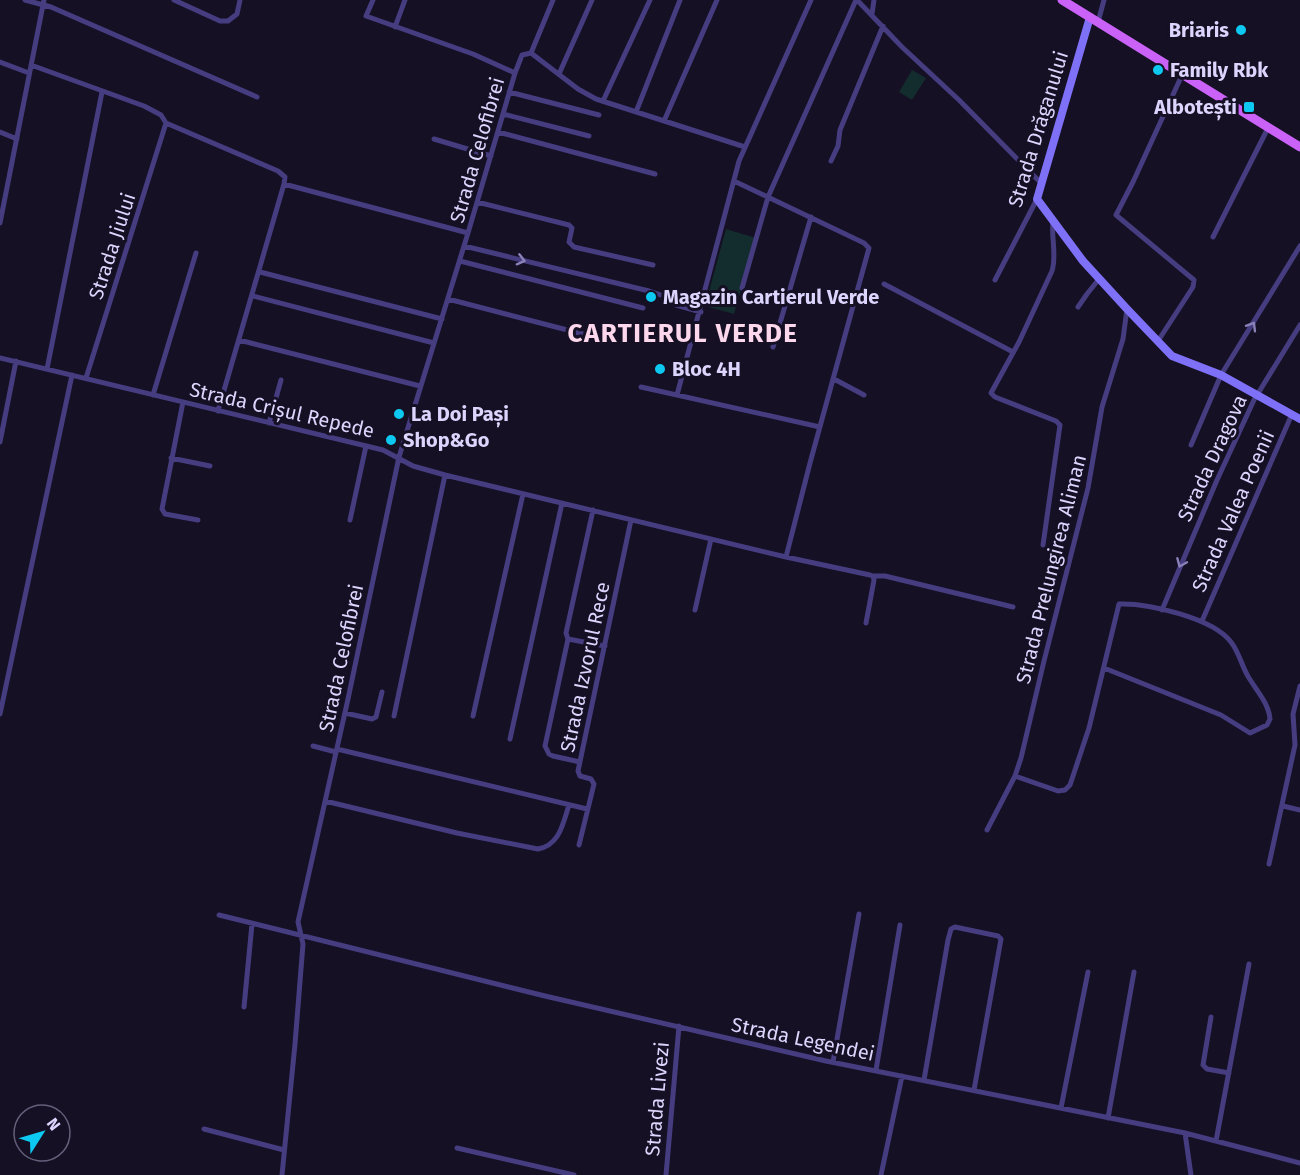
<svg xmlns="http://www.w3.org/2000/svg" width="1300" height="1175" font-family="'Fira Sans',sans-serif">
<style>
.green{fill:#132c2e}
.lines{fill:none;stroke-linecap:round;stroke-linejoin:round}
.street{stroke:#453d80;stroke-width:5}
.secondary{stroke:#7f71f7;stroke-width:8}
.primary{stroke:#ca62f7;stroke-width:9}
.oneway{stroke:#8981b8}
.poi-dot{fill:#0dc9f1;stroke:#151024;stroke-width:2}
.labels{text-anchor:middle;stroke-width:6;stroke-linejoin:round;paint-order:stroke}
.poi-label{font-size:20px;font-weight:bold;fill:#dcd5fd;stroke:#151024;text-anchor:start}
.street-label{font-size:20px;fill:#dcd5fd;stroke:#151024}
.district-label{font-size:26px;font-weight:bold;letter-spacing:1.5px;fill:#fdd7ec;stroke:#151024}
</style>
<rect width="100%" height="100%" fill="#151024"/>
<path class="green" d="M912,70L926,78L912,100L899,92Z
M726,229L756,238L734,314L705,306Z"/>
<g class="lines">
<path class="street" d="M25,0L51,7L257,97
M174,0L220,21H228L237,14L240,0
M373,0L366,16L473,54L515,73
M857,0L902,47L959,100L1042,184
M872,14L874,0
M1098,22L1104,0
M395,27L405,0
M531,53L578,89L596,99L745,147
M531,53L553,0
M0,62L29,73
M31,65L144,106L161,115L166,123
M559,74L592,0
M509,92L599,115
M603,101L650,0
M636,112L680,0
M503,114L589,136
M664,121L717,0
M166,123L278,171L285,177L284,184L218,411
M0,132L17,139
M498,132L655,174
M434,139L491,156
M831,161L838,146L840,130L883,26
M734,181L864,243L869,248L810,463L786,557
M284,184L468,233
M477,202L569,225L572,228L569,242L574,247L653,265
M0,223L44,0
M1213,237L1268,128
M464,246L649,291L664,296L676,305L701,312
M460,261L643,308
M260,272L442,319
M995,280L1037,199
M884,284L1013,352
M742,288L768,197L856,0
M253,296L434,343
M448,299L602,339
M1078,307L1087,294L1099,279
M239,340L420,386
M1158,341L1193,287L1194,280L1116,215L1133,182L1182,75
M773,347L811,217
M0,358L383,450L413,466L445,475L786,557L870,575L873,576L874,580L866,623
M47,369L102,92
M86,378L166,123
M834,379L864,395
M641,387L820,427
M153,395L196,253
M677,395L739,161L811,0
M183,402L162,509L165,514L198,520
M269,423L281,380
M0,442L16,361
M1191,445L1221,375L1300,246
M171,458L210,466
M350,520L366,446
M1043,545L1060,425L1056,421L995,397L991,393L1019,342L1052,271C1057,255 1051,238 1053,222
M873,576H885L1013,607
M695,610L711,539
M1162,610L1217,480L1254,400L1300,325
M1202,621L1292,414
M568,639L605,646
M345,713L372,719L376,717L382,692
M0,714L72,375
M394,716L445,475
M473,716L523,494
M510,739L562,503
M313,746L336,752
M337,749L587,809
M580,762L553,756L549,754L545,746L568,639L566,633L593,510
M1015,776L1058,791L1065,790L1070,785L1089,728L1119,604C1148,603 1213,618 1231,642C1239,652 1242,667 1249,678C1257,691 1269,704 1270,719L1267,725L1250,733L1221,715L1104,668
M325,801L457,833L538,849C560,845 563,823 569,805
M1283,806L1300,810
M987,830L1015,776L1021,758L1044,661L1088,488L1102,407L1123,339L1127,309
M579,845L594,784L591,779L580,776L578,771L631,520
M1269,864L1295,745L1293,714L1300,686
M219,915L545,996L826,1061L1185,1133L1300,1163
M244,1007L252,924
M1211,1017L1203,1065L1207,1069L1229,1073
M833,1062L859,914
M876,1070L900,925
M924,1080L948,940L951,929L955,927L998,936L1001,939L974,1090
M1061,1108L1088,972
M1108,1118L1134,972
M204,1129L284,1150
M1185,1133L1191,1175
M1216,1141L1249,964
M457,1148L574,1175
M282,1175L295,1044L303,944L298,922L348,699L399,457L468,233L515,73L522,55L531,53
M666,1175L679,1026
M881,1175L902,1076"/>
<path class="secondary" d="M1090,17L1037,199L1083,261L1127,309L1172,356L1221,375L1300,419"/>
<path class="primary" d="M1062,0L1300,147"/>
</g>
<defs><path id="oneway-chevron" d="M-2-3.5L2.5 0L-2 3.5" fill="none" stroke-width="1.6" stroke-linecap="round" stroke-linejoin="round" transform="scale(1.5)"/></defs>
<g class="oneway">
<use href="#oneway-chevron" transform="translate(521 260) rotate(14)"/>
<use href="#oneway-chevron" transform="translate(1252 326) rotate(-59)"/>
<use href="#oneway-chevron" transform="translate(1181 563) rotate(113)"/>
</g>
<g class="poi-dot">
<circle cx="1241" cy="30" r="6"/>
<circle cx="1158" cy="70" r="6"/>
<rect x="1243" y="101" width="12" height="12" rx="3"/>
<circle cx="651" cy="297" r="6"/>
<circle cx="660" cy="369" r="6"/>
<circle cx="399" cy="414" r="6"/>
<circle cx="391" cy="440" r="6"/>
</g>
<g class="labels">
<g class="poi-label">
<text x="1229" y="37" text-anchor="end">Briaris</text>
<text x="1170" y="77">Family Rbk</text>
<text x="1237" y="114" text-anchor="end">Albotești</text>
<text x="663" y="304">Magazin Cartierul Verde</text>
<text x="672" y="376">Bloc 4H</text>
<text x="411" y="421">La Doi Pași</text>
<text x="403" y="447">Shop&amp;Go</text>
</g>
<g class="street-label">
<text transform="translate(1038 129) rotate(-73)" y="7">Strada Drăganului</text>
<text transform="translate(477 150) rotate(-74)" y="7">Strada Celofibrei</text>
<text transform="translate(112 246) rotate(-72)" y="7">Strada Jiului</text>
<text transform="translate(282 410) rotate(13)" y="7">Strada Crișul Repede</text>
<text transform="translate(1212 458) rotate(-65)" y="7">Strada Dragova</text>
<text transform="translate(1233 511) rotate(-66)" y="7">Strada Valea Poenii</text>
<text transform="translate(1051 569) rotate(-76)" y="7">Strada Prelungirea Aliman</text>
<text transform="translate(341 658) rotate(-78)" y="7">Strada Celofibrei</text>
<text transform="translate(585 667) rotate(-78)" y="7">Strada Izvorul Rece</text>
<text transform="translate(803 1039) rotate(12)" y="7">Strada Legendei</text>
<text transform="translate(657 1099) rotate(-85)" y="7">Strada Livezi</text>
</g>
<g class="district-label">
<text x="683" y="342">CARTIERUL VERDE</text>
</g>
</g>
<g transform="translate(42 1133) rotate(53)"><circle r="28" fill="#151024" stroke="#655f7b" stroke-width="1.5"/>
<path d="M0-4.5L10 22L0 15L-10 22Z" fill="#0dc9f1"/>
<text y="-9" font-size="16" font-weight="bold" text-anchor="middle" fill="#dcd5fd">N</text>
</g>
</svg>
